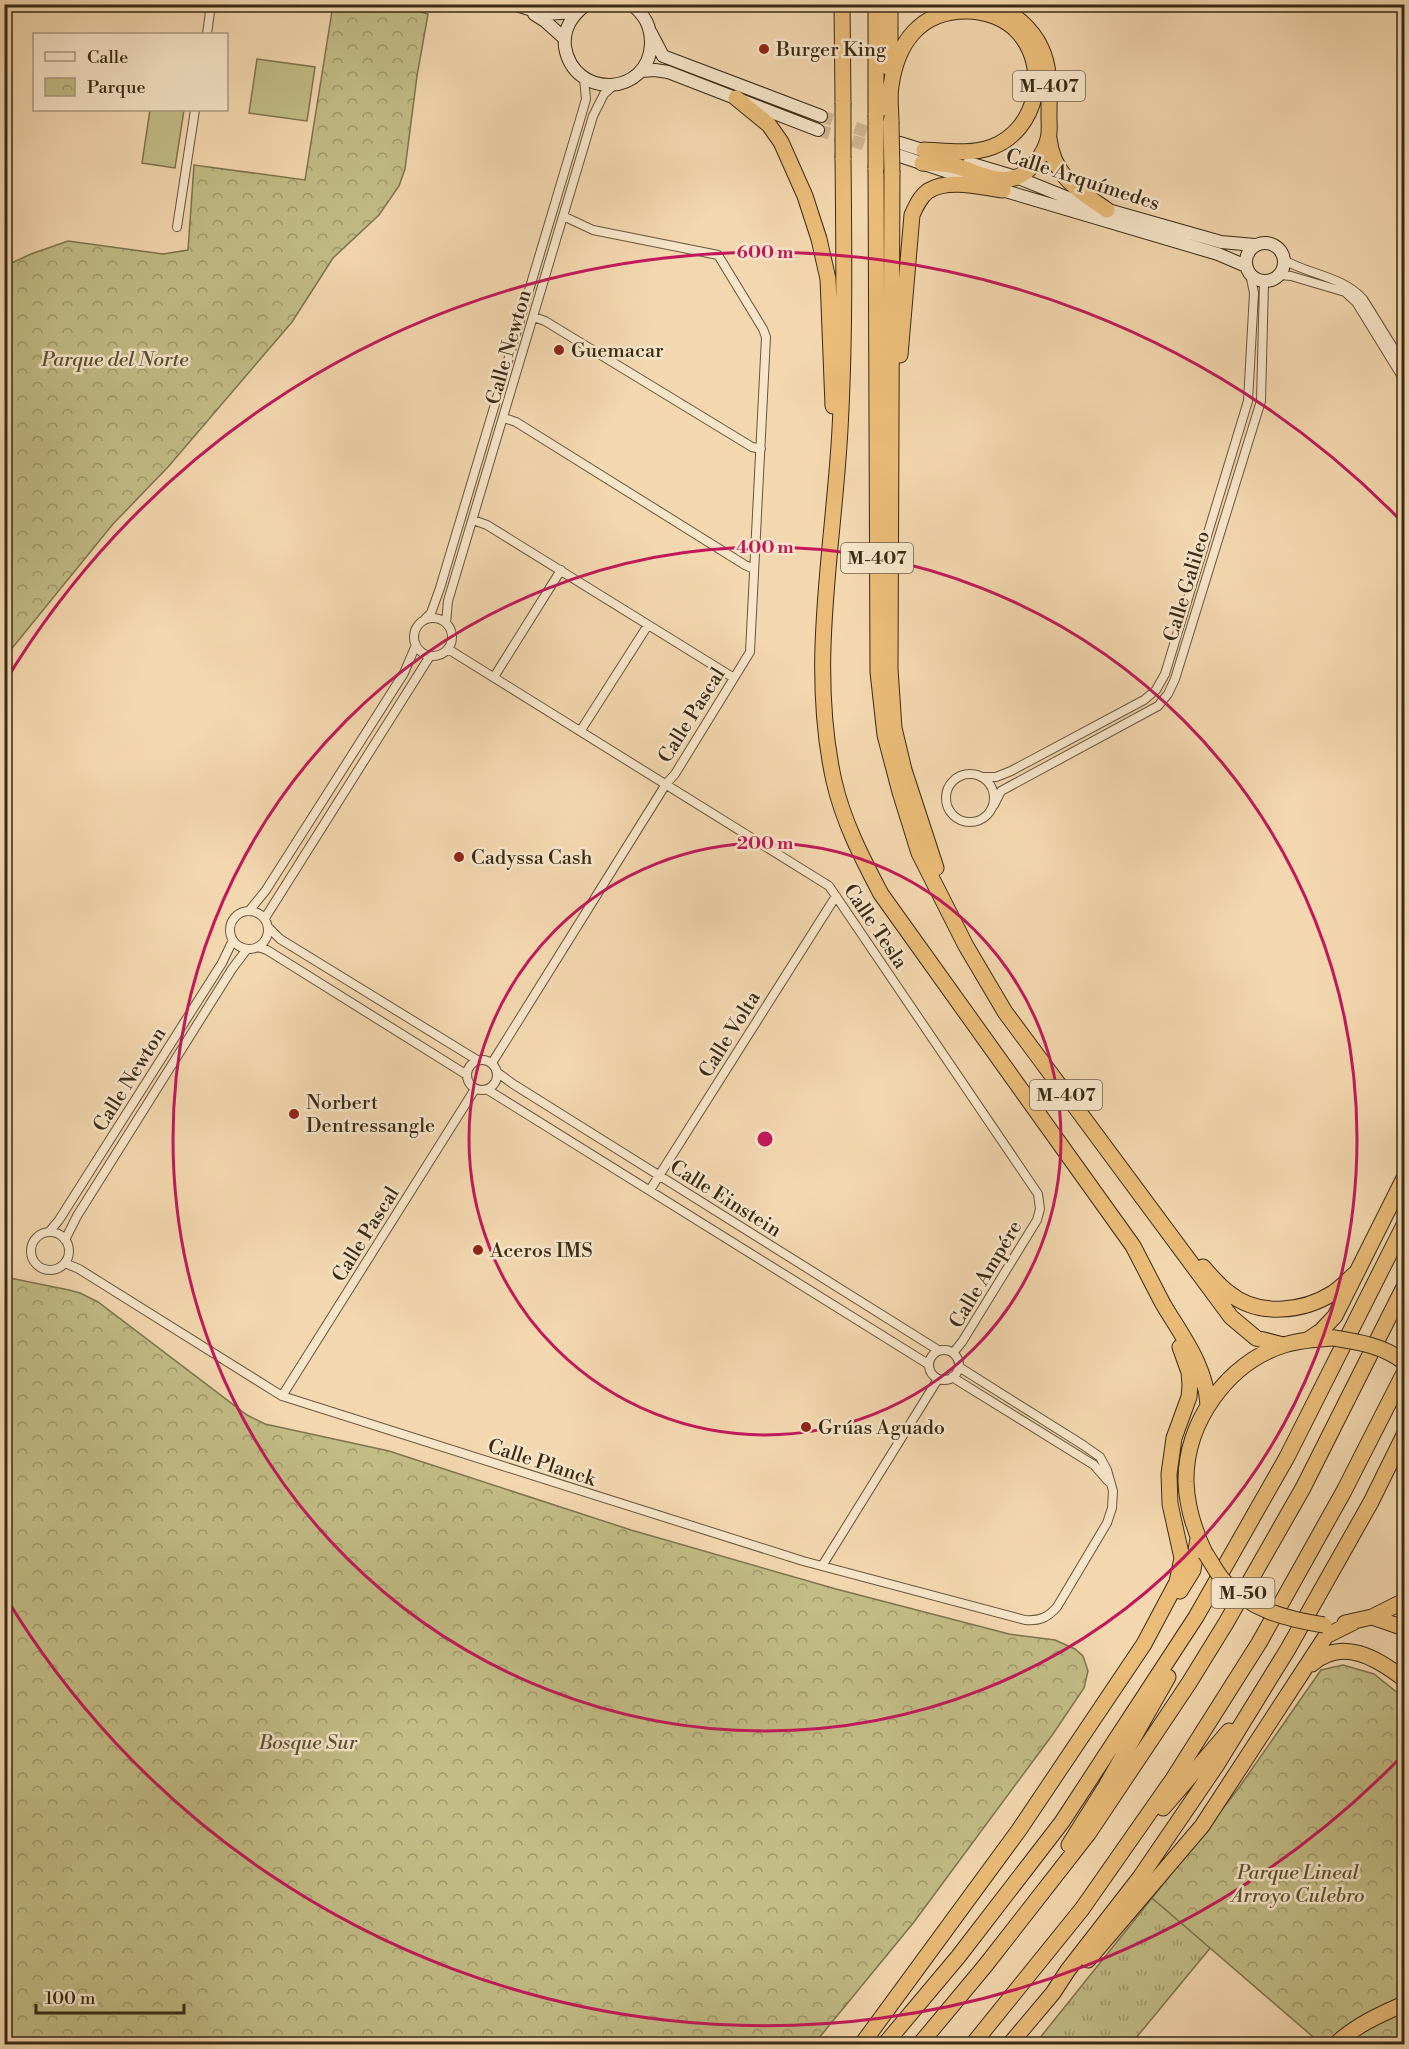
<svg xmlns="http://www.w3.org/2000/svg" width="1409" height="2049" font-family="'Libre Bodoni',serif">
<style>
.grass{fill:url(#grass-tufts);stroke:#7e734e;stroke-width:1.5}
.park{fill:url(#park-crowns);stroke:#7e734e;stroke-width:1.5}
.garden{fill:#c2bc85;stroke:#7e734e;stroke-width:1.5}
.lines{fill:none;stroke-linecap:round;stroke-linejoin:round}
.secondary-tunnel{stroke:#ceb490;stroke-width:12;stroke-dasharray:12 6;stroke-linecap:butt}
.street-casing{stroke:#68553c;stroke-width:10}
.secondary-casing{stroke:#392a16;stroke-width:14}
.highway-casing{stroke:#392a16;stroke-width:17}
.street{stroke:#f7e5ca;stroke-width:8}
.secondary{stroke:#f7e5ca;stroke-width:12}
.highway{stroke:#eabc77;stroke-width:15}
.highway-bridge-casing{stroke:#392a16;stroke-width:17;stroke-linecap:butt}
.highway-bridge{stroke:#eabc77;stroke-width:15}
.ring{fill:none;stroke:#c2185b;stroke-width:3}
.poi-dot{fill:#8f2418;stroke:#f7e5ca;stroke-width:2}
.labels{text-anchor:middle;stroke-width:5;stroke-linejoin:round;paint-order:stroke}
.shield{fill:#f7e5ca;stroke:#72624c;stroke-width:1.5}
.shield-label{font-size:18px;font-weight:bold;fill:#392a16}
.poi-label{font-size:20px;fill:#392a16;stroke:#f7e5ca;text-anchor:start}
.street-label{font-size:20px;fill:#392a16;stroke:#f7e5ca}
.park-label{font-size:20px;font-style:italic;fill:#5b4e32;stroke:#f7e5ca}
.centre{fill:#c2185b;stroke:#f7e5ca;stroke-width:3}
.ring-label{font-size:18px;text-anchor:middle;font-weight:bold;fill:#c2185b;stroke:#f7e5ca;stroke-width:5;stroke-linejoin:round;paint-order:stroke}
</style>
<defs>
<pattern id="grass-tufts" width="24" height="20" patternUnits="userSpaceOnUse" patternTransform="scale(1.5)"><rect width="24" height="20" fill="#c2bc85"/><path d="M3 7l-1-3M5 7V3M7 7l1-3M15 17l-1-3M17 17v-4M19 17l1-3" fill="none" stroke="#9f996c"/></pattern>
<pattern id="park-crowns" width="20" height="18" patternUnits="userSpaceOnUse" patternTransform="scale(1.5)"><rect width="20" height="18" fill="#c2bc85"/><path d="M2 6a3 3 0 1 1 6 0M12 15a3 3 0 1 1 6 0" fill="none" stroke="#9f996c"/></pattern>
</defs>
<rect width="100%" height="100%" fill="#f3d7ae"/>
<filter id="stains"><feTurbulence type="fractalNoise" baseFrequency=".00333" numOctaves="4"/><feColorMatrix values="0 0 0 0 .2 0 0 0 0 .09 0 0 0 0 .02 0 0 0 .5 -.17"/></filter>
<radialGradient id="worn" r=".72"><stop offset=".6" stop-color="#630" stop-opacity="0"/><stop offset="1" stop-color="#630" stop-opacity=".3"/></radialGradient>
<path class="grass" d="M1152,1898L1211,1947L1131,2044H1035Z"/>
<path class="park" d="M333,5H396L428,14L417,76L405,169L399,186L379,215L333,258L292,322L168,467L113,524L5,657V266L31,254L68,241L163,254L188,250L194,165L305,180Z
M5,1277L69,1290L80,1293L98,1302L247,1415L265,1424L389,1451L631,1530L836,1589L1009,1634L1055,1640L1075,1649L1083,1656L1088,1671L1084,1688L1053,1734L914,1922L814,2044H5Z
M1343,1665L1374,1674L1404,1698V2044H1338L1330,2038L1319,2042L1152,1898L1238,1789L1321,1670Z"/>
<path class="garden" d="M257,59L315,67L307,121L249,113Z
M150,110H184L175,168L142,163Z"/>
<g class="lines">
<path class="secondary-tunnel" d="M821,116L882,137
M818,130L882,150"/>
<defs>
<path id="street" d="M207,34L211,4
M177,227L195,110
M1284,260C1310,275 1342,276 1363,299L1404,365
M1280,275L1291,276L1345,292L1356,302L1404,380
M534,317L545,321L752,447L761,449
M504,418L516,422L745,565L754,569
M473,520L487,525L734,678
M414 637a19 19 0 1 1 38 0a19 19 0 1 1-38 0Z
M425,619L431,613L440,588L582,113L586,99L584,79
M446,623L448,601L593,116L604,94L614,85
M448,649L829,886L1038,1194L1040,1209L1037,1220L962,1342L953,1353
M494,677L561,570
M581,730L648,625
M946 798a24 24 0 1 1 48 0a24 24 0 1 1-48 0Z
M984,777H996L1011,771L1144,700L1156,690L1165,674L1248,401L1254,293L1250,274
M994,805L1001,791L1158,706L1168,694L1175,679L1261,401L1264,282
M249,911L266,890L404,673L416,645
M230 930a19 19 0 1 1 38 0a19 19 0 1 1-38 0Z
M265,918L430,656
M268,927L280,939L477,1060
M258,947L267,950L467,1075
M467 1075a15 15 0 1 1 30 0a15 15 0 1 1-30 0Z
M492,1063L666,784L675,774L750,652L766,337L763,329L718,255L593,230L563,216
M498,1073L513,1084L938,1350
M488,1090L928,1364
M650,1190L836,896
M49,1232L59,1220L222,963L233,940
M31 1251a19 19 0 1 1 38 0a19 19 0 1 1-38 0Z
M65,1240L77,1216L232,969L247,949
M65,1263L79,1269L282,1396L803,1561L1025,1620C1040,1621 1047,1618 1057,1607L1107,1523L1112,1508L1113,1491L1107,1470L1100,1457L1083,1445L959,1367
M929 1365a15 15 0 1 1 30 0a15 15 0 1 1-30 0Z
M952,1377L1094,1465L1108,1481
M282,1396L475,1089
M822,1566L938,1379"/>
<path id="secondary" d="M513,4L545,14L576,12
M587,4C572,15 563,28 565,47C574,100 649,96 651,44C651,26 645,15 631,4
M534,14L545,21L564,38
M651,33L663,56L821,116
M641,71L655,70L668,72L818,130
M900,143L932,153
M900,156L979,182
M969,163L1016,177L1073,200L1221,242L1255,245
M995,188L1218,254L1246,266
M1246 262a19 19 0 1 1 38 0a19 19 0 1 1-38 0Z"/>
<path id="highway" d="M842,4L843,103
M876,4V115
M890,4V69
M736,98L769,125L781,142L805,196L819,239L828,279L833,406
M891,122C891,111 889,97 891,86C897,43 920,11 966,11C985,11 1006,18 1019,33C1050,69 1037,130 992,147C970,155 946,151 924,150
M1049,138C1053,176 1078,190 1107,210
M843,158C844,248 845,339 840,429C834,546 808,665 834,781C843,821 862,858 881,894L1133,1246C1143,1265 1153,1285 1163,1304C1182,1336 1206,1366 1208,1405
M922,163C931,164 941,163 950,165C971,168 995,186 1017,177C1031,171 1044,155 1048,139C1050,132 1049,123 1049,116C1049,93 1051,69 1041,48C1032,28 1013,13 994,4
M876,168L878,672L885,735L900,792L919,853L966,946L1005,1012L1231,1317L1256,1338L1283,1345
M892,173L890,669L894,728L904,770L936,868
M900,355L912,215C916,206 920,197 928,191C948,178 981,187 1003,190
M1203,1267C1211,1276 1219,1286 1229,1293C1258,1317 1303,1312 1333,1293C1342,1287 1349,1279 1357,1272
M1309,1339L1321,1331L1335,1316L1404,1178
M1205,1553C1194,1530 1187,1507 1186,1482C1185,1423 1227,1363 1284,1345C1300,1340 1317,1339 1334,1338
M1180,1591L1193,1570L1198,1538
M1372,1617L1404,1628
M1345,1623L1372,1617L1404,1601
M1312,1664C1342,1637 1377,1658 1404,1679
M1163,1808L1229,1731
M1069,1845L1106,1786L1168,1677
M1088,1960L1202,1826L1326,1636L1354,1622
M862,2044L1019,1830L1144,1644L1177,1582L1182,1558L1170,1504L1169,1474L1174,1438L1189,1397L1190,1385L1189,1372L1180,1347
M885,2044L958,1957L1062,1822L1196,1617L1287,1457L1404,1225
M920,2044L985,1966L1088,1834L1189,1683L1226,1623L1303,1488L1404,1287
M973,2044L1082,1909L1173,1779L1259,1643L1344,1491L1404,1373
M1010,2044L1053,1993L1068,1970L1141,1876L1216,1766L1288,1649L1371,1502L1404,1435
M1336,2044C1356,2025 1379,2015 1404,2004"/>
</defs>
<use href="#street" class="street-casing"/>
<use href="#secondary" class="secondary-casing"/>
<use href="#highway" class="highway-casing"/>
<use href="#street" class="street"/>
<use href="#secondary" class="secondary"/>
<use href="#highway" class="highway"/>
<defs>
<path id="highway-bridge" d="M876,115V168
M891,122L892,173
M843,158V103
M1334,1338C1359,1342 1384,1346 1404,1362
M1205,1553C1211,1561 1216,1572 1223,1580C1250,1610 1286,1619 1324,1625"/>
</defs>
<use href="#highway-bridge" class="highway-bridge-casing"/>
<use href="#highway-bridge" class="highway-bridge"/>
</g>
<g class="ring">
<circle cx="765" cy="1139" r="296"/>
<circle cx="765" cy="1139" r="592"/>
<path d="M1403 1755A887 887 0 0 1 5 1596M5 682A887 887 0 0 1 1403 523"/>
</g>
<g class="poi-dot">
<circle cx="764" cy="49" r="6"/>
<circle cx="559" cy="350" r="6"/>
<circle cx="459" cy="857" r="6"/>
<circle cx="294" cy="1114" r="6"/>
<circle cx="478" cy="1250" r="6"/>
<circle cx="806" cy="1427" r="6"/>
</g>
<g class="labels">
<g class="shield">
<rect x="1013" y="71" width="72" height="30" rx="4.5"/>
<rect x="841" y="543" width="72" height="30" rx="4.5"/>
<rect x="1030" y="1080" width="72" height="30" rx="4.5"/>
<rect x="1211.5" y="1578" width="63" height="30" rx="4.5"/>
</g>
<g class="shield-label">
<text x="1049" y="92">M-407</text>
<text x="877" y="564">M-407</text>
<text x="1066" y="1101">M-407</text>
<text x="1243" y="1599">M-50</text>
</g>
<g class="poi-label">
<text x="776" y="56">Burger King</text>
<text x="571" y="357">Guemacar</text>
<text x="471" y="864">Cadyssa Cash</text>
<text x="306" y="1109">Norbert<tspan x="306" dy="23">Dentressangle</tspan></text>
<text x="490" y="1257">Aceros IMS</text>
<text x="818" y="1434">Grúas Aguado</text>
</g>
<g class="street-label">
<text transform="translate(1083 179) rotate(18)" y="7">Calle Arquímedes</text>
<text transform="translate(508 347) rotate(-74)" y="7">Calle Newton</text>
<text transform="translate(1186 586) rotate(-73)" y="7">Calle Galileo</text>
<text transform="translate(691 715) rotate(-58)" y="7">Calle Pascal</text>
<text transform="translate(876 926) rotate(56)" y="7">Calle Tesla</text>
<text transform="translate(729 1034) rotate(-58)" y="7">Calle Volta</text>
<text transform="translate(129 1079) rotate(-58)" y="7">Calle Newton</text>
<text transform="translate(726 1198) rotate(32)" y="7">Calle Einstein</text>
<text transform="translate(365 1234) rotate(-58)" y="7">Calle Pascal</text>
<text transform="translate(985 1274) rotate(-59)" y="7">Calle Ampére</text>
<text transform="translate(542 1462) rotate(18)" y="7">Calle Planck</text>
</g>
<g class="park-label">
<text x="115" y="366">Parque del Norte</text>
<text x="308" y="1749">Bosque Sur</text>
<text x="1298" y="1879">Parque Lineal<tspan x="1298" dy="23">Arroyo Culebro</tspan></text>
</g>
</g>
<circle cx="765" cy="1139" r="9" class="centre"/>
<g class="ring-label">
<text x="765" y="258">600 m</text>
<text x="765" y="553">400 m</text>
<text x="765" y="849">200 m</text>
</g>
<rect width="1409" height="2049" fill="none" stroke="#f3d7ae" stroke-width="24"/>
<rect x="6" y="6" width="1397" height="2037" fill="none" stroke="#392a16" stroke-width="3"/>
<rect x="12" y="12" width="1385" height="2025" fill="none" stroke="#392a16" stroke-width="1.5"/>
<rect x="33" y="33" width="195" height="78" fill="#f7e5ca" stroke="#ab9a82" stroke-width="1.5"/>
<rect x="45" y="52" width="30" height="9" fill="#f7e5ca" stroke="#ab9a82" stroke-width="1.5"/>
<text x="87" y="63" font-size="18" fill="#392a16">Calle</text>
<rect x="45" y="78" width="30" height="18" fill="url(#park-crowns)" stroke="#ab9a82" stroke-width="1.5"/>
<text x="87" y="93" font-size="18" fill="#392a16">Parque</text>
<path d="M36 2004v9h148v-9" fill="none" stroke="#392a16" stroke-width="3"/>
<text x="45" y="2004" font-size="18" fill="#392a16" stroke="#f7e5ca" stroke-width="4.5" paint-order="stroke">100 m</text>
<rect width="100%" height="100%" filter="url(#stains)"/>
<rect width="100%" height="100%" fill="url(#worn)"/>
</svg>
